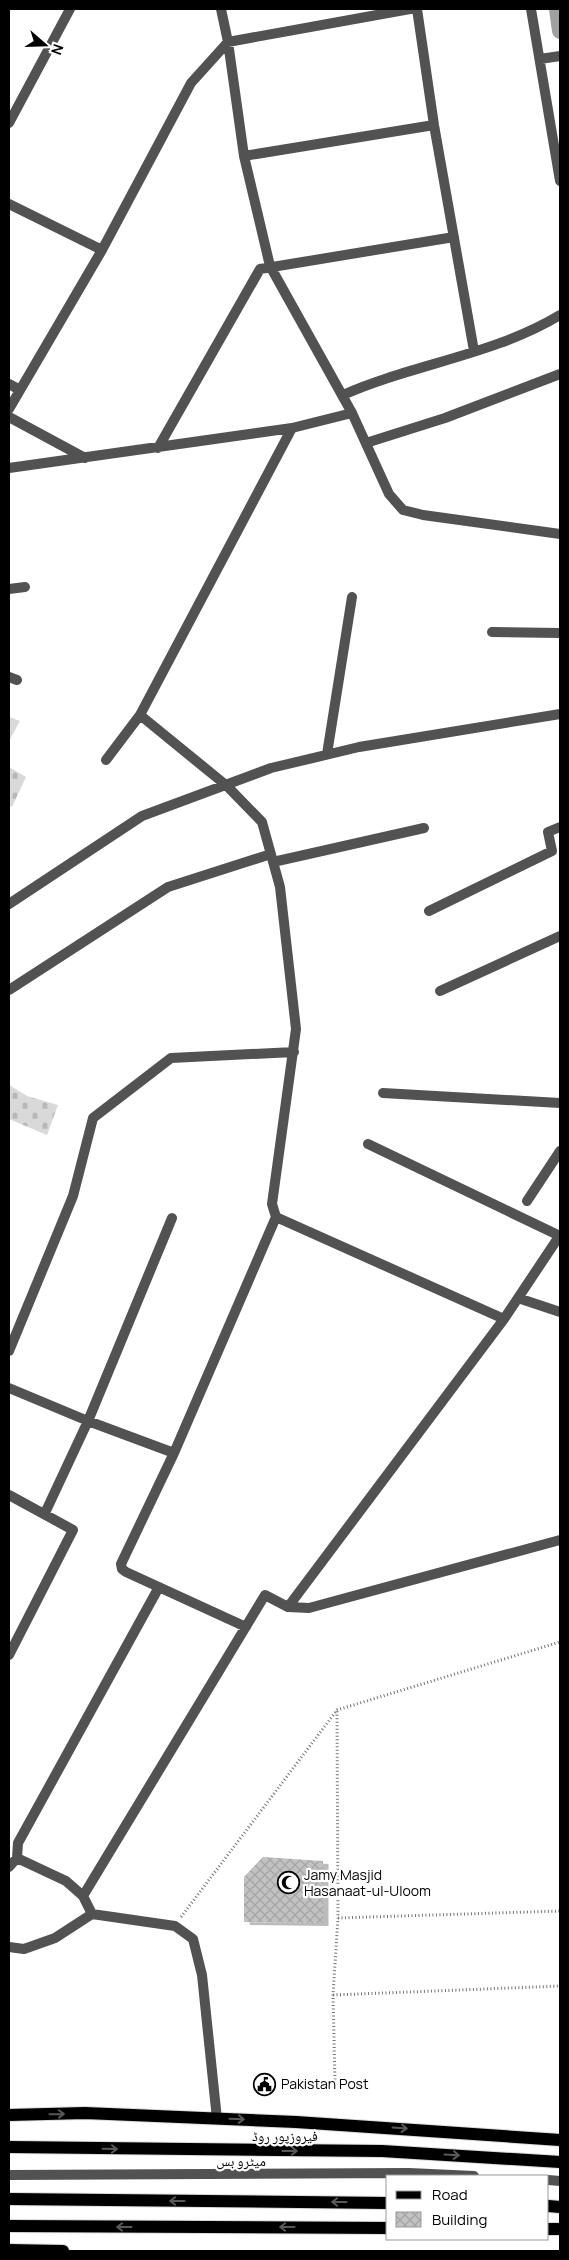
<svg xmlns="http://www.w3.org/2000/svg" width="569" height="2260" font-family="Manrope,'Noto Naskh Arabic',sans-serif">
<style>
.cemetery{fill:url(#cemetery-stones)}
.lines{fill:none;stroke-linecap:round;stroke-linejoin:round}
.canal{stroke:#a0a0a0;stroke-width:16}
.building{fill:url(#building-cross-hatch);filter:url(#shadow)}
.primary-casing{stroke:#dbdbdb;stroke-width:14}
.path{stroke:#747474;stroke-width:3;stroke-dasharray:1 2.5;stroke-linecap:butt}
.lane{stroke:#525252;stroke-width:10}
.street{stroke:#525252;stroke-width:10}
.primary{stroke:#000;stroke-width:12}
.oneway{stroke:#595959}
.labels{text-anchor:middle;stroke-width:4.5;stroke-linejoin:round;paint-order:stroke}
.poi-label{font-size:14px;fill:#000;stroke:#fff;text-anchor:start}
.street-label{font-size:14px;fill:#000;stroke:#fff}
</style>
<defs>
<pattern id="cemetery-stones" width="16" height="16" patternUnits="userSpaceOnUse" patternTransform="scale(1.25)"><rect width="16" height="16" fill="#d9d9d9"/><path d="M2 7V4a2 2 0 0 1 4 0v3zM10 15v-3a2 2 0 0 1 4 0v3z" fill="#b8b8b8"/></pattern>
<pattern id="building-cross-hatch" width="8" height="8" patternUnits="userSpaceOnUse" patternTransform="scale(1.25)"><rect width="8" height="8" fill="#c2c2c2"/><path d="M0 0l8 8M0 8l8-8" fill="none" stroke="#a5a5a5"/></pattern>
<filter id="shadow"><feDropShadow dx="5.5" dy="3" stdDeviation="0" flood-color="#0004"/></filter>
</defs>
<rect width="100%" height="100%" fill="#fff"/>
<path class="cemetery" d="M9,717L20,721L9,741Z
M9,767L26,777L12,807L9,805Z
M9,1085L27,1096L58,1105L47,1135L9,1119Z"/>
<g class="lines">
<path class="canal" d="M557,9L560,31"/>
</g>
<path class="building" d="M263,1857L323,1861V1923L244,1922V1877Z"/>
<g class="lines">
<defs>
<path id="primary" d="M9,2115L85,2113L296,2122L560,2140
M9,2147L382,2151L560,2162
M9,2199L388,2203
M548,2206L560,2207
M9,2226L388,2228
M548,2229H560
M9,2250L63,2251"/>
</defs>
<use href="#primary" class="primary-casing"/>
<path class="path" d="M181,1917L337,1710L560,1642
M338,1918L560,1911
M333,1995L560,1986
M335,2083L333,1995L338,1918L337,1711"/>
<path class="lane" d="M9,2175L409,2173L474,2176
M548,2180L560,2181"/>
<path class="street" d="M221,9L228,42L244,156L270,266L352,413L389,494L403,510L423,515L560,534
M417,9L434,125L474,351
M531,9L560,181
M540,59L560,56
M9,123L70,9
M244,156L434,125
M9,204L102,250
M9,384L20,390
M343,395C413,364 494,355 560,315
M9,409L102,250L191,83L228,42L410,9
M9,417L85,458
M366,443L445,418L560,374
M158,448L260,269L454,237
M9,468L292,428L352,413
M9,589L25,587
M492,632L560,633
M9,677L17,680
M140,715L227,786L262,822L280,887L296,1029L272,1204L276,1217L174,1453L121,1564L122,1569L126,1572L246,1627
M327,754L352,597
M106,760L140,715L292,428
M273,862L424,828
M9,904L142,816L271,768L359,747L560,714
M429,911L552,851L548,832L560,827
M9,990L168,887L271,854
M440,991L560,936
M383,1093L560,1103
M368,1144L560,1236
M527,1201L560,1151
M276,1217L504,1319
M518,1298L560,1312
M9,1351L73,1196L93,1118L171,1058L294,1052
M9,1388L88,1421L174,1453
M9,1495L73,1530L9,1655
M45,1513L88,1421L172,1218
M288,1607L504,1319L560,1235
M17,1858L18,1843L159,1587
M9,1867L17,1858L66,1881L83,1896L92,1914
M83,1896L265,1595L288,1607L309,1608L560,1540
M9,1947L24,1949L55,1938L92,1914L175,1926L193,1939L202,1975L217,2119"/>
<use href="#primary" class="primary"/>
</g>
<defs><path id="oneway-shaft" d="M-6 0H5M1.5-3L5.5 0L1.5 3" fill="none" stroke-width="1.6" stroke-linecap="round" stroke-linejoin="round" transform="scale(1.25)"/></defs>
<g class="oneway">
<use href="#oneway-shaft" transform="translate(57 2114) rotate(-1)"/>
<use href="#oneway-shaft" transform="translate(237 2119) rotate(2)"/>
<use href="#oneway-shaft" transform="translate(400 2128) rotate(4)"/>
<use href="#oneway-shaft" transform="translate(110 2149) rotate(1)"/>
<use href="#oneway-shaft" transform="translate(290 2151)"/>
<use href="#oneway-shaft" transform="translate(452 2155) rotate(3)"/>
<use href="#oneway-shaft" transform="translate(177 2201) rotate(-180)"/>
<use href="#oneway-shaft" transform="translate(339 2202) rotate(-180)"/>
<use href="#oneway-shaft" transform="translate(124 2227) rotate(-180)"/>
<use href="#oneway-shaft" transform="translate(287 2227) rotate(-180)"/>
</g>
<defs>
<symbol id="mosque-ring" viewBox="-11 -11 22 22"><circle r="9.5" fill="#fff" stroke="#000" stroke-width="1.5"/><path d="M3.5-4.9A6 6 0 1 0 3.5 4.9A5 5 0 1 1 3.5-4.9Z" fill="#000"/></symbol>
<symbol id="civic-ring" viewBox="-11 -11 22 22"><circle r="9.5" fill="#fff" stroke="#000" stroke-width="1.5"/><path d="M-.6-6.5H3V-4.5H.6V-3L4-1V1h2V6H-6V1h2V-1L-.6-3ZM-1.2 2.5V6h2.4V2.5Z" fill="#000"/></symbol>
</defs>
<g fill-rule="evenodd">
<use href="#mosque-ring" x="276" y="1870" width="25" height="25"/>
<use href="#civic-ring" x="252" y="2072" width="25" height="25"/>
</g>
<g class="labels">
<g class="poi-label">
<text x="304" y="1880">Jamy Masjid<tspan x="304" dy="16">Hasanaat-ul-Uloom</tspan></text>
<text x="281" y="2089">Pakistan Post</text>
</g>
<g class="street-label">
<text x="285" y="2141">فیروزپور روڈ</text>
<text x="241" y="2166">میٹرو بس</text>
</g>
</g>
<rect width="569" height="2260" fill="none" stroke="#000000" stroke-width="20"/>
<rect x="386" y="2175" width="162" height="65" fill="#ffffff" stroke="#999999"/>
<rect x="396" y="2191" width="25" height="8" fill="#000000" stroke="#999999"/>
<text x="432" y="2200" font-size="15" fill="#000000">Road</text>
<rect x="396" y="2212" width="25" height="15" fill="url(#building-cross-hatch)" stroke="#999999"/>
<text x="432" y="2225" font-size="15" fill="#000000">Building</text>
<g transform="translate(45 45) rotate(110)" stroke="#ffffff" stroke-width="4" paint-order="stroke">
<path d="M0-4L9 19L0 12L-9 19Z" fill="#000000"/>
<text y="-8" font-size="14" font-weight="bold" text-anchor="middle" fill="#000000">N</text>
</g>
</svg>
